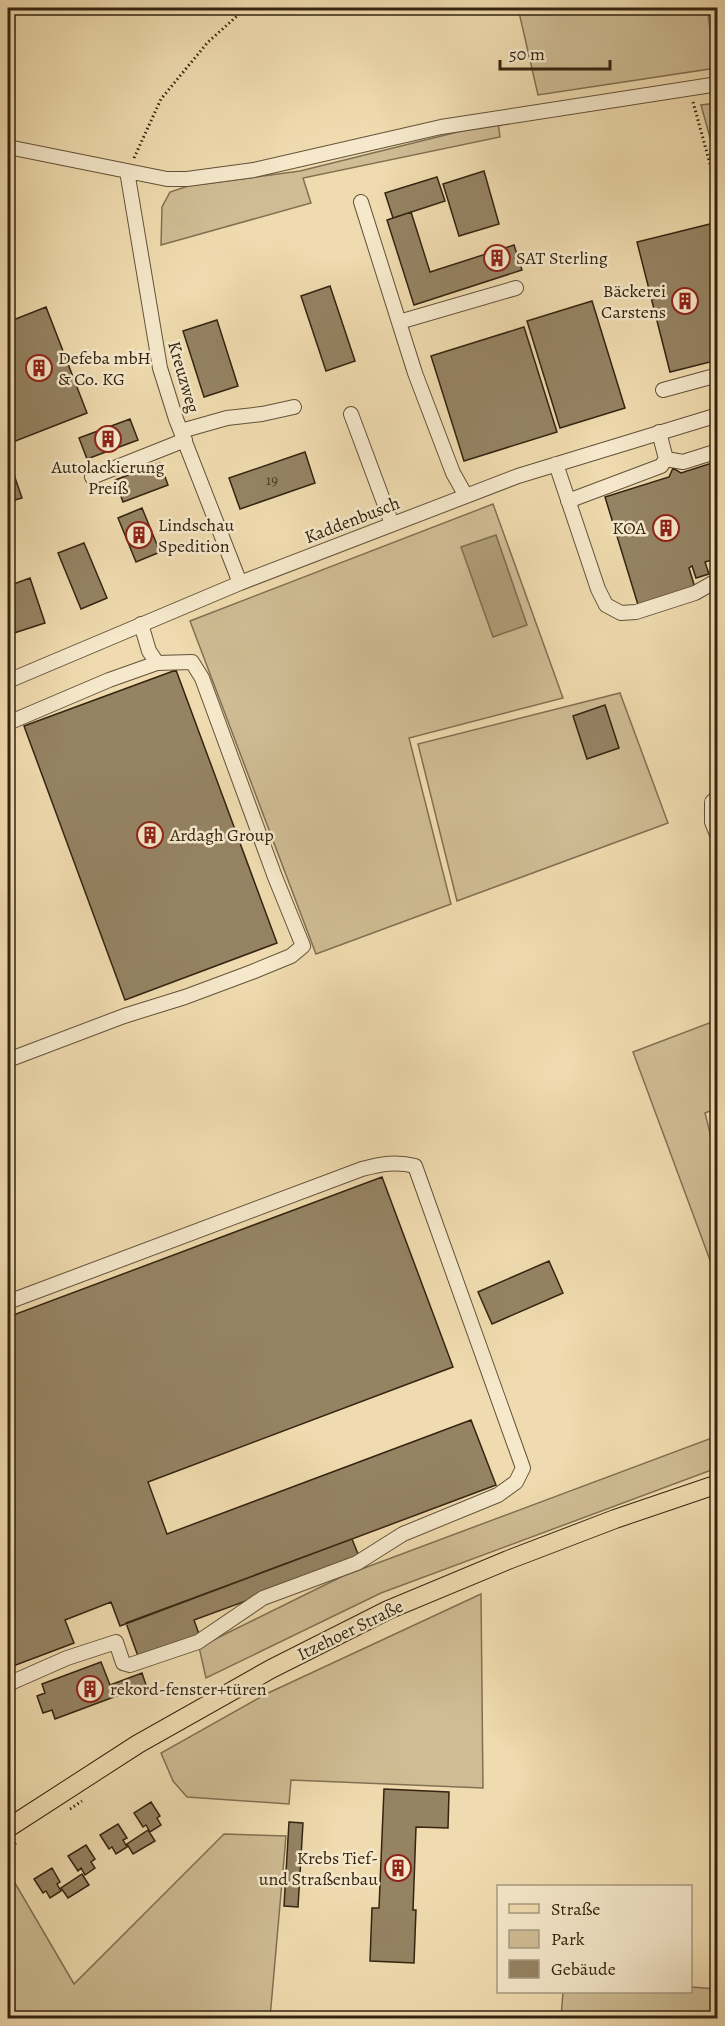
<svg xmlns="http://www.w3.org/2000/svg" width="725" height="2026" font-family="Alegreya,serif">
<style>
.green{fill:#cfbc94;stroke:#827052;stroke-width:1.5}
.water{fill:#af9d79;stroke:#7e6d4f;stroke-width:1.5}
.building{fill:#958363;stroke:#342410;stroke-width:1.5}
.lines{fill:none;stroke-linecap:round;stroke-linejoin:round}
.minor-casing{stroke:#635238;stroke-width:16}
.major-casing{stroke:#342410;stroke-width:20}
.path{stroke:#342410;stroke-width:3;stroke-dasharray:1.5 3;stroke-linecap:butt}
.minor{stroke:#f5e8cb;stroke-width:14}
.major{stroke:#efdbaf;stroke-width:18}
.labels{text-anchor:middle;stroke-width:5;stroke-linejoin:round;paint-order:stroke}
.number-label{font-size:15px;fill:#4c3c25}
.poi-label{font-size:18px;fill:#342410;stroke:#f5e8cb;text-anchor:start}
.street-label{font-size:18px;fill:#342410;stroke:#f5e8cb}
</style>
<rect width="100%" height="100%" fill="#efdbaf"/>
<filter id="stains"><feTurbulence type="fractalNoise" baseFrequency=".00333" numOctaves="4"/><feColorMatrix values="0 0 0 0 .2 0 0 0 0 .09 0 0 0 0 .02 0 0 0 .5 -.17"/></filter>
<radialGradient id="worn" r=".72"><stop offset=".6" stop-color="#630" stop-opacity="0"/><stop offset="1" stop-color="#630" stop-opacity=".3"/></radialGradient>
<path class="green" d="M518,8H707L716,68L538,95Z
M717,103H718L717,163L701,105Z
M498,122L500,137L303,178L311,203L161,245L162,207L170,192L188,186L300,171Z
M493,504L563,698L409,738L451,904L316,954L190,621Z
M620,693L668,823L457,901L418,744Z
M717,1020V1108L705,1113L717,1161V1279L633,1052Z
M717,1436V1468L381,1593L206,1678L199,1647L343,1576Z
M481,1594L483,1788L291,1780L289,1804L187,1797L173,1781L161,1753L266,1694Z
M224,1834L286,1836L270,2018H8V1871L74,1984Z
M691,1987L717,1989V2018H561L563,1992H690Z"/>
<path class="water" d="M496,535L527,625L493,637L461,547Z"/>
<path class="building" d="M484,171L499,224L459,236L443,184Z
M437,177L445,201L393,218L385,193Z
M411,212L430,272L514,245L522,270L414,305L387,220Z
M718,222V360L670,372L637,242Z
M330,286L355,361L326,371L301,296Z
M592,301L625,408L560,428L527,321Z
M46,307L87,413L8,444V322Z
M217,320L238,386L204,397L183,331Z
M524,327L557,432L464,461L431,356Z
M130,419L138,440L87,459L79,438Z
M305,452L315,483L240,509L229,478Z
M718,461V558L705,562L709,574L696,578L692,566L689,568L696,591L639,608L605,497L669,477L673,468L681,473Z
M160,463L168,485L123,502L115,480Z
M11,466L22,498L8,502V468Z
M142,508L160,552L136,562L118,518Z
M84,543L107,598L81,609L58,553Z
M30,578L45,623L14,633L8,614V586Z
M176,670L277,943L125,1000L24,726Z
M605,705L619,748L587,759L573,716Z
M382,1177L453,1367L148,1482L167,1534L471,1420L496,1485L120,1626L111,1602L65,1620L74,1643L8,1668V1317Z
M549,1261L563,1293L492,1324L478,1292Z
M352,1539L360,1559L194,1620L200,1637L139,1659L126,1623Z
M101,1662L110,1685L142,1673L146,1685L55,1719L52,1710L43,1713L37,1696L45,1693L42,1684Z
M384,1789L449,1792L448,1828L416,1827L413,1910H416L414,1963L370,1961L372,1908H379Z
M151,1802L160,1816L157,1818L161,1825L150,1832L146,1825L143,1827L134,1813Z
M289,1822L303,1823L298,1907L284,1906Z
M118,1824L127,1838L123,1840L127,1847L116,1854L112,1847L109,1849L100,1835Z
M148,1830L155,1841L133,1854L127,1844Z
M86,1845L95,1859L91,1862L95,1868L85,1875L81,1868L78,1871L68,1856Z
M52,1868L60,1882L57,1884L61,1891L50,1898L46,1891L43,1893L34,1879Z
M82,1874L89,1885L68,1898L61,1888Z"/>
<g class="lines">
<defs>
<path id="minor" d="M8,147L167,179H187L254,170L441,127L718,84
M127,171L160,368L176,419L240,583
M361,202L415,373L453,473L466,496
M399,322L516,288
M663,390L718,375
M351,414L392,524
M181,431L227,418L262,414L294,407
M666,459L683,462L718,451
M556,464L598,589L606,605L621,613L636,612L695,593L718,580
M92,477L185,440
M568,501L661,466L666,459L659,432
M141,624L149,651L157,663
M8,681L240,583L518,476L718,415
M8,723L109,680L157,663L192,662L202,678L275,877L303,946L291,956L252,972L185,997L124,1016L8,1060
M718,797L712,802V822L718,837
M8,1302L362,1169C381,1164 396,1161 415,1166L523,1468L516,1482L498,1495L403,1534L357,1563L263,1598L198,1642L130,1665L123,1663L116,1642L67,1658L8,1684"/>
<path id="major" d="M8,1828L138,1744L271,1669L388,1610L508,1560L615,1519L718,1484"/>
</defs>
<use href="#minor" class="minor-casing"/>
<use href="#major" class="major-casing"/>
<path class="path" d="M693,102L718,193
M134,158L161,99L208,42L246,8
M70,1809L82,1801
M8,1849L16,1843"/>
<use href="#minor" class="minor"/>
<use href="#major" class="major"/>
</g>
<defs>
<symbol id="building-ring" viewBox="-11 -11 22 22"><circle r="9.5" fill="#f5e8cb" stroke="#8f2418" stroke-width="1.5"/><path d="M-4-6H4V6H1V3H-1V6H-4ZM-2.5-4.3h1.7v1.8h-1.7ZM.8-4.3h1.7v1.8H.8ZM-2.5-1h1.7V.8h-1.7ZM.8-1h1.7V.8H.8Z" fill="#8f2418"/></symbol>
</defs>
<g fill-rule="evenodd">
<use href="#building-ring" x="482" y="243" width="30" height="30"/>
<use href="#building-ring" x="670" y="286" width="30" height="30"/>
<use href="#building-ring" x="24" y="353" width="30" height="30"/>
<use href="#building-ring" x="93" y="424" width="30" height="30"/>
<use href="#building-ring" x="651" y="513" width="30" height="30"/>
<use href="#building-ring" x="124" y="520" width="30" height="30"/>
<use href="#building-ring" x="135" y="820" width="30" height="30"/>
<use href="#building-ring" x="75" y="1674" width="30" height="30"/>
<use href="#building-ring" x="383" y="1853" width="30" height="30"/>
</g>
<g class="labels">
<g class="number-label">
<text x="272" y="485">19</text>
</g>
<g class="poi-label">
<text x="516" y="264">SAT Sterling</text>
<text x="666" y="297" text-anchor="end">Bäckerei<tspan x="666" dy="21">Carstens</tspan></text>
<text x="58" y="364">Defeba mbH<tspan x="58" dy="21">&amp; Co. KG</tspan></text>
<text x="108" y="473" text-anchor="middle">Autolackierung<tspan x="108" dy="21">Preiß</tspan></text>
<text x="158" y="531">Lindschau<tspan x="158" dy="21">Spedition</tspan></text>
<text x="646" y="534" text-anchor="end">KOA</text>
<text x="170" y="841">Ardagh Group</text>
<text x="110" y="1695">rekord-fenster+türen</text>
<text x="378" y="1864" text-anchor="end">Krebs Tief-<tspan x="378" dy="21">und Straßenbau</tspan></text>
</g>
<g class="street-label">
<text transform="translate(184 377) rotate(74)" y="6">Kreuzweg</text>
<text transform="translate(352 520) rotate(-21)" y="6">Kaddenbusch</text>
<text transform="translate(350 1630) rotate(-26)" y="6">Itzehoer Straße</text>
</g>
</g>
<rect width="725" height="2026" fill="none" stroke="#efdbaf" stroke-width="30"/>
<rect x="9" y="9" width="707" height="2008" fill="none" stroke="#342410" stroke-width="3"/>
<rect x="15" y="15" width="695" height="1996" fill="none" stroke="#342410" stroke-width="1.5"/>
<rect x="497" y="1885" width="195" height="108" fill="#f5e8cb" stroke="#a89a80" stroke-width="1.5"/>
<rect x="509" y="1904" width="30" height="9" fill="#efdbaf" stroke="#a89a80" stroke-width="1.5"/>
<text x="551" y="1915" font-size="18" fill="#342410">Straße</text>
<rect x="509" y="1930" width="30" height="18" fill="#cfbc94" stroke="#a89a80" stroke-width="1.5"/>
<text x="551" y="1945" font-size="18" fill="#342410">Park</text>
<rect x="509" y="1960" width="30" height="18" fill="#958363" stroke="#a89a80" stroke-width="1.5"/>
<text x="551" y="1975" font-size="18" fill="#342410">Gebäude</text>
<path d="M500 60v9h110v-9" fill="none" stroke="#342410" stroke-width="3"/>
<text x="509" y="60" font-size="18" fill="#342410" stroke="#f5e8cb" stroke-width="4.5" paint-order="stroke">50 m</text>
<rect width="100%" height="100%" filter="url(#stains)"/>
<rect width="100%" height="100%" fill="url(#worn)"/>
</svg>
